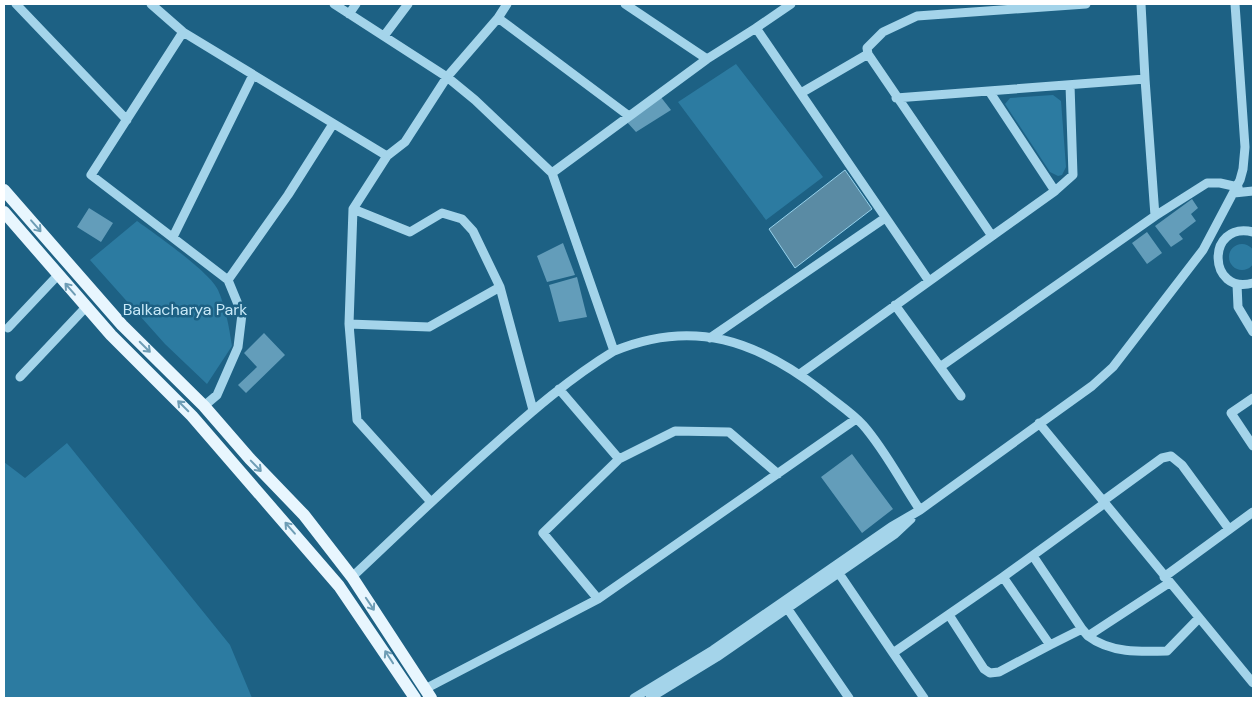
<svg xmlns="http://www.w3.org/2000/svg" width="1257" height="702" font-family="'DM Sans',sans-serif">
<style>
.green{fill:#2c7ba1}
.water{fill:#5a8ba4;stroke:#97d2ec}
.building{fill:#639dba}
.lines{fill:none;stroke-linecap:round;stroke-linejoin:round}
.minor{stroke:#a4d4ea;stroke-width:9}
.major{stroke:#e8f6fe;stroke-width:12}
.oneway{stroke:#6e9db5}
.labels{text-anchor:middle;stroke-width:5;stroke-linejoin:round;paint-order:stroke}
.park-label{font-size:16px;fill:#c8e9f8;stroke:#1d6184}
</style>
<rect width="100%" height="100%" fill="#1d6184"/>
<path class="green" d="M736,64L823,177L766,220L678,102Z
M1053,95L1061,101L1066,167L1062,175L1058,176L1050,172L1005,104L1010,98Z
M137,221C155,234 210,272 218,290C226,308 229,327 232,346L207,384L165,344L90,260Z
M1229 257a13 13 0 1 1 26 0a13 13 0 1 1-26 0Z
M67,443L230,645L252,698H4V462L25,478Z"/>
<path class="water" d="M845,170L872,209L795,268L769,229Z"/>
<path class="building" d="M660,96L671,110L636,132L626,121Z
M1192,199L1198,208L1191,214L1196,221L1179,234L1183,239L1171,247L1155,226Z
M89,208L113,223L101,242L77,227Z
M1147,232L1162,253L1147,264L1132,243Z
M563,243L575,275L547,282L537,256Z
M577,277L587,317L559,322L549,285Z
M264,333L285,355L246,393L238,385L257,367L244,353Z
M852,454L893,509L862,533L821,477Z"/>
<g class="lines">
<path class="minor" d="M16,4L127,120
M151,4L183,32L387,156L405,142L447,77L498,18L507,4
M334,4L447,77L475,100L552,173L614,351C694,318 757,341 822,391C835,402 851,412 863,425C885,450 901,482 920,510
M791,4L756,28L929,281
M1141,4L1145,79
M349,14L356,4
M498,18L629,116
M183,32L91,175L228,280L242,314L238,347L217,395L204,406
M384,36L408,4
M707,59L756,28
M989,91L1055,191
M801,93L868,54
M387,156L353,209L349,324L357,420L431,502
M552,173L707,59L625,4
M1234,193L1253,191
M353,209L410,232L442,213L462,219L473,231L500,287L533,410
M1155,216L1207,183H1220L1238,187
M1253,232C1205,221 1208,296 1253,283
M992,236L1055,191L1073,175L1070,85
M173,237L253,75
M228,280L288,195L333,124
M1237,284L1238,307L1253,332
M895,305L940,367L1155,216L1145,79L896,98
M349,324L429,327L500,287
M8,328L58,275
M710,338L885,218
M940,367L961,396
M800,374L992,236L868,54L867,48L883,32L917,16L1086,4
M20,377L86,307
M559,389L619,459L543,533L598,599
M1253,398L1231,413L1253,446
M1039,423L1253,683
M619,459L675,431L729,432L778,474
M1103,501L1162,458L1171,456L1182,465L1229,529
M1105,503L1003,577L1050,645L1082,629L1088,636L1169,583
M1033,556L1082,629
M836,569L893,653L1003,577
M352,577C399,533 445,488 494,445C532,411 570,378 614,351
M1164,577L1253,512
M785,605L849,698
M949,615L984,669L990,673L999,672L1050,645
M1088,636C1110,653 1140,652 1167,651L1199,618
M893,653L924,698
M425,689L598,599L856,419
M634,698L713,650L891,527L920,510L1092,386L1113,367L1203,250L1240,180L1243,169L1245,147L1235,4
M650,698L717,657L895,534L911,519"/>
<path class="major" d="M4,190L122,325L204,406L250,459L304,515L352,577L431,698
M4,212L111,335L192,416L339,586L415,698"/>
</g>
<defs><path id="oneway-shaft" d="M-6 0H5M1.5-3L5.5 0L1.5 3" fill="none" stroke-width="1.6" stroke-linecap="round" stroke-linejoin="round" transform="scale(1.25)"/></defs>
<g class="oneway">
<use href="#oneway-shaft" transform="translate(36 226) rotate(49)"/>
<use href="#oneway-shaft" transform="translate(70 289) rotate(-131)"/>
<use href="#oneway-shaft" transform="translate(145 347) rotate(45)"/>
<use href="#oneway-shaft" transform="translate(183 406) rotate(-135)"/>
<use href="#oneway-shaft" transform="translate(256 466) rotate(46)"/>
<use href="#oneway-shaft" transform="translate(290 528) rotate(-131)"/>
<use href="#oneway-shaft" transform="translate(370 604) rotate(56)"/>
<use href="#oneway-shaft" transform="translate(389 657) rotate(-123)"/>
</g>
<g class="labels">
<g class="park-label">
<text x="185" y="315">Balkacharya Park</text>
</g>
</g>
<rect width="1257" height="702" fill="none" stroke="#ffffff" stroke-width="10"/>
</svg>
